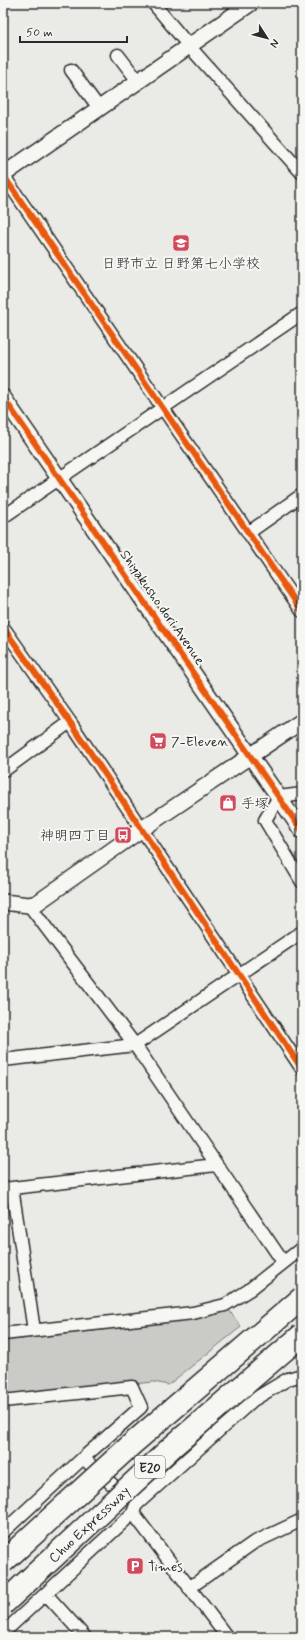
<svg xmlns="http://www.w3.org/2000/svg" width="305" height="1640" font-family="Mynerve,'Klee One',sans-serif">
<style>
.green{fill:#cacac7;stroke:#7a7a79}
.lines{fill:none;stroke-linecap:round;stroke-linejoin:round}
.minor-casing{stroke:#2b2b2b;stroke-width:15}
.tertiary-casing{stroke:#2b2b2b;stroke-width:18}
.minor{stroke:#f6f6f2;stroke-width:12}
.tertiary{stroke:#f6f6f2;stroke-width:15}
.motorway-bridge-casing{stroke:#2b2b2b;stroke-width:25;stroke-linecap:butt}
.motorway-bridge{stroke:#f6f6f2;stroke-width:22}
.cycleway-casing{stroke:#f6f6f2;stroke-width:8}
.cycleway{stroke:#e8590c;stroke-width:6}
.labels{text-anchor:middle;stroke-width:4;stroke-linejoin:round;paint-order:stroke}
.shield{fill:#f6f6f2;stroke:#686867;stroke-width:1}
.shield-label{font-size:13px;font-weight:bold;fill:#2b2b2b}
.poi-label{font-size:14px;fill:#2b2b2b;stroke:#f6f6f2;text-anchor:start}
.street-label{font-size:14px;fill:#2b2b2b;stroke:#f6f6f2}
</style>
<rect width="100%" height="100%" fill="#eaeae6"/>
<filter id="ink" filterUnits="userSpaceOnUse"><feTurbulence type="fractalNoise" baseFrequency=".025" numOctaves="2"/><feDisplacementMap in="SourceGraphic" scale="8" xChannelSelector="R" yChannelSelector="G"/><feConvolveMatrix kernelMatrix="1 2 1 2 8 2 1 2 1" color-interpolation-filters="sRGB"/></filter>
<g filter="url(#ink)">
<path class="green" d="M229,1310L241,1327L168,1385L154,1382L3,1396V1341L171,1322Z"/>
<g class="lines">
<defs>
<path id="minor" d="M153,3L189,46L302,173
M118,55L138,81
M71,70L99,108
M3,175L302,611
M3,517L302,313
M248,533L302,495
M3,627L70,722L302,1069
M3,770L6,769L70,722
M302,794L279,797L265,820L302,882
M29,905L135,1045L283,1262
M3,1060L135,1045L302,932
M12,1188L34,1330
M3,1189L216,1165
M3,1334L193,1313L225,1305L249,1290L302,1248
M3,1401L132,1387L141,1407L83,1458L3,1532
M83,1458L126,1497
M133,1513L227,1637
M189,1588L253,1543L302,1520
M46,1594L85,1637
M3,1633L133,1513L136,1505L253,1400L288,1379L302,1375"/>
<path id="tertiary" d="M3,175L251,3
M3,397L302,831
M3,902L29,905L37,903L142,829L302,721"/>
</defs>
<use href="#minor" class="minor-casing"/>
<use href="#tertiary" class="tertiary-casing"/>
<use href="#minor" class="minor"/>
<use href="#tertiary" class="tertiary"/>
<defs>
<path id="motorway-bridge" d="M3,1562L132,1444L302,1298
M3,1604L173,1446L302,1335"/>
</defs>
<use href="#motorway-bridge" class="motorway-bridge-casing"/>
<use href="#motorway-bridge" class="motorway-bridge"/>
<defs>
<path id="cycleway" d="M3,175L302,611
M3,397L302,831
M3,627L70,722L302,1069"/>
</defs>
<use href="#cycleway" class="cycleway-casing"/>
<use href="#cycleway" class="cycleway"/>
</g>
</g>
<defs>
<symbol id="school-square" viewBox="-11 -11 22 22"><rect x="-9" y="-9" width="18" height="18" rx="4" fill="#d1495b" stroke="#f6f6f2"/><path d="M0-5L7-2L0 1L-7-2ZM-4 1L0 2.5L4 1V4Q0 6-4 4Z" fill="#fff"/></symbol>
<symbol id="supermarket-square" viewBox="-11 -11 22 22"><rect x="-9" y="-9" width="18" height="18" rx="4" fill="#d1495b" stroke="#f6f6f2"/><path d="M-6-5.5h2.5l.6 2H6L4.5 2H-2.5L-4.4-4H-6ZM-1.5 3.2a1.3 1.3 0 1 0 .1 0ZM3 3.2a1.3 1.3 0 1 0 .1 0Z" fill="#fff"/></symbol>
<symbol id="shop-square" viewBox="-11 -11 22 22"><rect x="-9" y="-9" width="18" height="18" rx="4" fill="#d1495b" stroke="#f6f6f2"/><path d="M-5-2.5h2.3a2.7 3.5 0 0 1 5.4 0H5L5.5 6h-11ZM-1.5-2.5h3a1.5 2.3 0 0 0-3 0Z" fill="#fff"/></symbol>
<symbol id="bus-square" viewBox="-11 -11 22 22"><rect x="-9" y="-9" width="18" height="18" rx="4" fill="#d1495b" stroke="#f6f6f2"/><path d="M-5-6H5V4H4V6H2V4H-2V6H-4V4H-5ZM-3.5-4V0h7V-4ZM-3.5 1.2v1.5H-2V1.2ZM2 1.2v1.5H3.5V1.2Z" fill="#fff"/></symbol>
<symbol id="parking-square" viewBox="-11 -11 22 22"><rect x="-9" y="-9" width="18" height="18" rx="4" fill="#d1495b" stroke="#f6f6f2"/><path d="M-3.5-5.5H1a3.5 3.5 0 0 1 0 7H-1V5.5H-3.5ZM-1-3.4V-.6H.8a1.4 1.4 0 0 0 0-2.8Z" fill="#fff"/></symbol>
</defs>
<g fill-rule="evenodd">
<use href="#school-square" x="171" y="233" width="20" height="20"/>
<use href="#supermarket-square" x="148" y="731" width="20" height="20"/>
<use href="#shop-square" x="218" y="793" width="20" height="20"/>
<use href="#bus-square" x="113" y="825" width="20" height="20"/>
<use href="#parking-square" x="125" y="1556" width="20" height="20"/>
</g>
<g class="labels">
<rect class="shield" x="135" y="1456" width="30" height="22" rx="3"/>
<g class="shield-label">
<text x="150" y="1472">E20</text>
</g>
<g class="poi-label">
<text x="181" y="268" text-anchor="middle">日野市立 日野第七小学校</text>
<text x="171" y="746">7-Eleven</text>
<text x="241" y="808">手塚</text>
<text x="110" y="840" text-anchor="end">神明四丁目</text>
<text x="148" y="1571">Times</text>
</g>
<g class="street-label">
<text transform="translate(163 607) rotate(55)" y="5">Shiyakusho dori Avenue</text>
<text transform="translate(89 1524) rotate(-43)" y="5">Chuo Expressway</text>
</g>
</g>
<rect width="305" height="1640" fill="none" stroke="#f6f6f2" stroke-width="16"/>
<rect x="8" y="8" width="289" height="1624" fill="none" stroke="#2b2b2b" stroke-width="1.5" filter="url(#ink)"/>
<g transform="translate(267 38) rotate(126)" stroke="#f6f6f2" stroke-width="3" paint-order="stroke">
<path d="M0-3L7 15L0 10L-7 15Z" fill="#2b2b2b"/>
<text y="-6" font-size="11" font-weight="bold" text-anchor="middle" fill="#2b2b2b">N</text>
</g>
<path d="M20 36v6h107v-6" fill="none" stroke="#2b2b2b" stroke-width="2"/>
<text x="26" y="36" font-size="12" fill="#2b2b2b" stroke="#f6f6f2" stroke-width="3" paint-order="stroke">50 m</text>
</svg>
